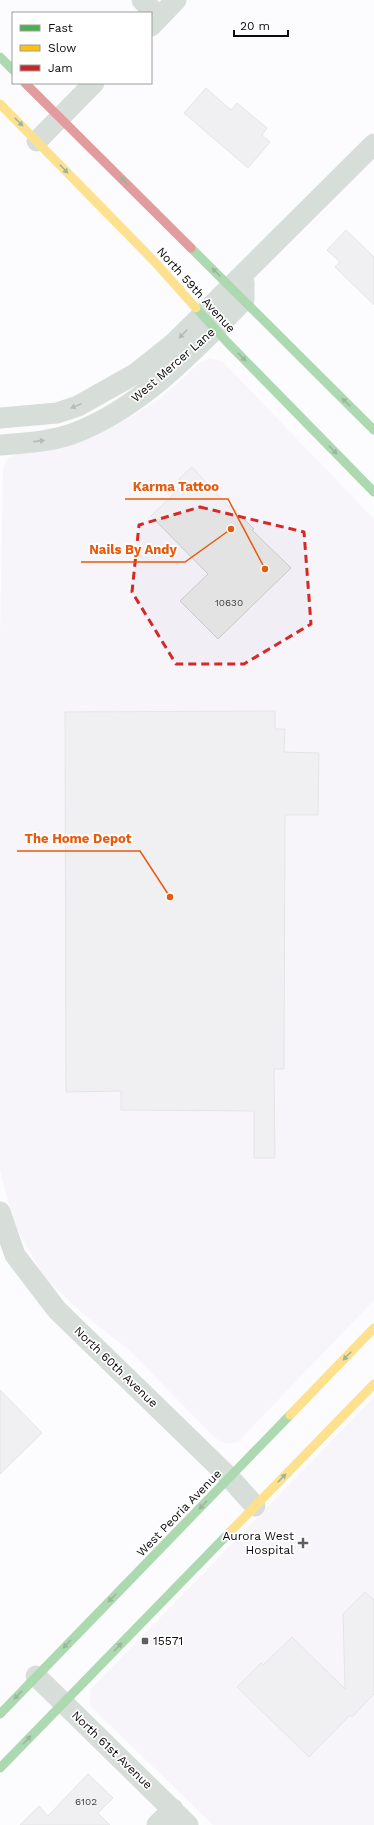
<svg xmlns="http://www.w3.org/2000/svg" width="374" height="1825" font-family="'Work Sans',sans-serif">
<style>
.built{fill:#f1eef6}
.building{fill:#e3e3e4;stroke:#c9c9ca}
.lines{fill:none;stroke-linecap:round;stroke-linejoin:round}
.street{stroke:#abbaae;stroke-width:21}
.fast{stroke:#4caf50;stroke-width:9}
.slow{stroke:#ffc107;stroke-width:9}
.jam{stroke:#c62828;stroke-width:9}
.oneway{fill:#2c5d2e}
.oneway2{fill:#636b66}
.marked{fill:none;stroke:#d62828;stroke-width:3;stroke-dasharray:8 5;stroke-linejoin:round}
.poi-dot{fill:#5f5f61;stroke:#fff;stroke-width:1.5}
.labels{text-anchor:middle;stroke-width:3.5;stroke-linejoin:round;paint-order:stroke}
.number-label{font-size:10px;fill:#424244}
.street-label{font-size:12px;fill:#0b0b0d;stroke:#fff}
.poi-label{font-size:12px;fill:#0b0b0d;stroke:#fff;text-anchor:end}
.leader{fill:none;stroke:#e8590c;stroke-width:1.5}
.callout-dot{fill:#e8590c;stroke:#fff;stroke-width:1.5}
.callout-label{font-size:13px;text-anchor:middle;font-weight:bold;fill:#e8590c;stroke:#fff;stroke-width:3.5;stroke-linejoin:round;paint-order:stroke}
</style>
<rect width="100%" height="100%" fill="#fcfbfd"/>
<path class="built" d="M210,358L223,362L374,519V1300L238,1442L226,1444L215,1438L128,1349L84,1315L45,1278L14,1224L0,1170V636L3,470L6,460L20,452L70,444L125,420L161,398L198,364Z
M374,1397V1825H213L92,1708L90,1703L91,1689Z"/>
<path class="building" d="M206,88L231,110L237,103L267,128L262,135L270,142L248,168L184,113Z
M346,230L374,257V305L335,267L340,262L327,250Z
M192,467L229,507L230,505L254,529L252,530L291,568L218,639L180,601L208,574L151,516L184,484L179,479Z
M275,711V729H285L284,752L319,753L318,815H285L284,1069H274L275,1158H254V1111L121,1110V1091L66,1092L65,712Z
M0,1390L42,1433L0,1474Z
M365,1592L374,1600V1694L352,1717L350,1715L309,1757L237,1687L261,1663L263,1665L292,1637L345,1689L343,1614Z
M88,1774L113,1798L98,1813L110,1825H20L39,1806L48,1816Z"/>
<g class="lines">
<path class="street" d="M142,0L159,17
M151,26L176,0
M37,141L94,83
M0,418L57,413L78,406L135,374L174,343L374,144
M0,445C24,443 49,442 72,434C140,409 194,351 244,300V283
M0,1212L15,1255L57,1310L230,1478L255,1506
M36,1676L188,1825
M157,1825L173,1809"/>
<path class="fast" d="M0,57L13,70
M191,248L374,430
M196,308L227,342L374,492
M0,1714L290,1415
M0,1768L229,1533"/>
<path class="slow" d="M0,104L154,261L196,308
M290,1415L374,1328
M229,1533L374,1384"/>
<path class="jam" d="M25,83L191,248"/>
</g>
<defs><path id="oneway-solid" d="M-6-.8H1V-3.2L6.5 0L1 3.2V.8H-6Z"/></defs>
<g class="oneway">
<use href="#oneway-solid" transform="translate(19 122) rotate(45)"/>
<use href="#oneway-solid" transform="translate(64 169) rotate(46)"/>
<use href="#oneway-solid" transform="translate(124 181) rotate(-135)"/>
<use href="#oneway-solid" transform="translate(216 272) rotate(-135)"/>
<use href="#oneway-solid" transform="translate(242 357) rotate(46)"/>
<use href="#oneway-solid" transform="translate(346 402) rotate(-135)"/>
<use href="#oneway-solid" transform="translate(333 450) rotate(46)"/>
<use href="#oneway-solid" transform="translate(347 1356) rotate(134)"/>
<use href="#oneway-solid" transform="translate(282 1478) rotate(-46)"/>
<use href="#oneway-solid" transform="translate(203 1505) rotate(134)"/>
<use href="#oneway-solid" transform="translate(112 1598) rotate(134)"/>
<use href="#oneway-solid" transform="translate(67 1644) rotate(134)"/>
<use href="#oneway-solid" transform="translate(118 1647) rotate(-46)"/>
<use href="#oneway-solid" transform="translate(18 1695) rotate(134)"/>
<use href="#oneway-solid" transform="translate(27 1740) rotate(-46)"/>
</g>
<g class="oneway2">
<use href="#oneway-solid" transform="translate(183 334) rotate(134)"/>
<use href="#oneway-solid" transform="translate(76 406) rotate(158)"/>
<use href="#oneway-solid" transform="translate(39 441) rotate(-7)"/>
</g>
<path d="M0 0H374V1825H0ZM200,507L304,532L311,624L244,664H176L132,592L139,525Z" fill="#fcfbfd" fill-opacity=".55" fill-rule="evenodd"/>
<path class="marked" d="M200,507L304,532L311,624L244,664H176L132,592L139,525Z"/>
<g class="poi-dot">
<path d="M301 1537h4v4h4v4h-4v4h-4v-4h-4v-4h4z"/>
<rect x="141" y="1637" width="8" height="8" rx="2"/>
</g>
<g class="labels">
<g class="number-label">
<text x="229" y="606">10630</text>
<text x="86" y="1805">6102</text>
</g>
<g class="street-label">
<text transform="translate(196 290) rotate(48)" y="4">North 59th Avenue</text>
<text transform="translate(173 365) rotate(-41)" y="4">West Mercer Lane</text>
<text transform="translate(116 1367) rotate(44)" y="4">North 60th Avenue</text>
<text transform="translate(179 1513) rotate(-46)" y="4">West Peoria Avenue</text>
<text transform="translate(112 1750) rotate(44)" y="4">North 61st Avenue</text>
</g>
<g class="poi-label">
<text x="294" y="1540">Aurora West<tspan x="294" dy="14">Hospital</tspan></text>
<text x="153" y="1645" text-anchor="start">15571</text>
</g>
</g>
<path class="leader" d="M265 569L228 499H125M231 529L185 562H81M170 897L140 851H17"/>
<g class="callout-dot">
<circle cx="265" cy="569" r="4"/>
<circle cx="231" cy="529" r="4"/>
<circle cx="170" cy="897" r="4"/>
</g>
<g class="callout-label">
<text x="176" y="491">Karma Tattoo</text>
<text x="133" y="554">Nails By Andy</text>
<text x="78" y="843">The Home Depot</text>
</g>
<rect x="12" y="12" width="140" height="72" fill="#ffffff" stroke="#9d9d9e"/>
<rect x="20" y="25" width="20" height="6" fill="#4caf50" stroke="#9d9d9e"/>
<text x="48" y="32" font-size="12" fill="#0b0b0d">Fast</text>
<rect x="20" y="45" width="20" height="6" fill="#ffc107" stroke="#9d9d9e"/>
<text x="48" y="52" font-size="12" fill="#0b0b0d">Slow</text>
<rect x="20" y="65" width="20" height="6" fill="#c62828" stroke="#9d9d9e"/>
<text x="48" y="72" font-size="12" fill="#0b0b0d">Jam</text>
<path d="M234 30v6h54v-6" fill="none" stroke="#0b0b0d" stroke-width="2"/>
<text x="240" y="30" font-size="12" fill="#0b0b0d" stroke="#ffffff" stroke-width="3" paint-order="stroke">20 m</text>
</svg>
